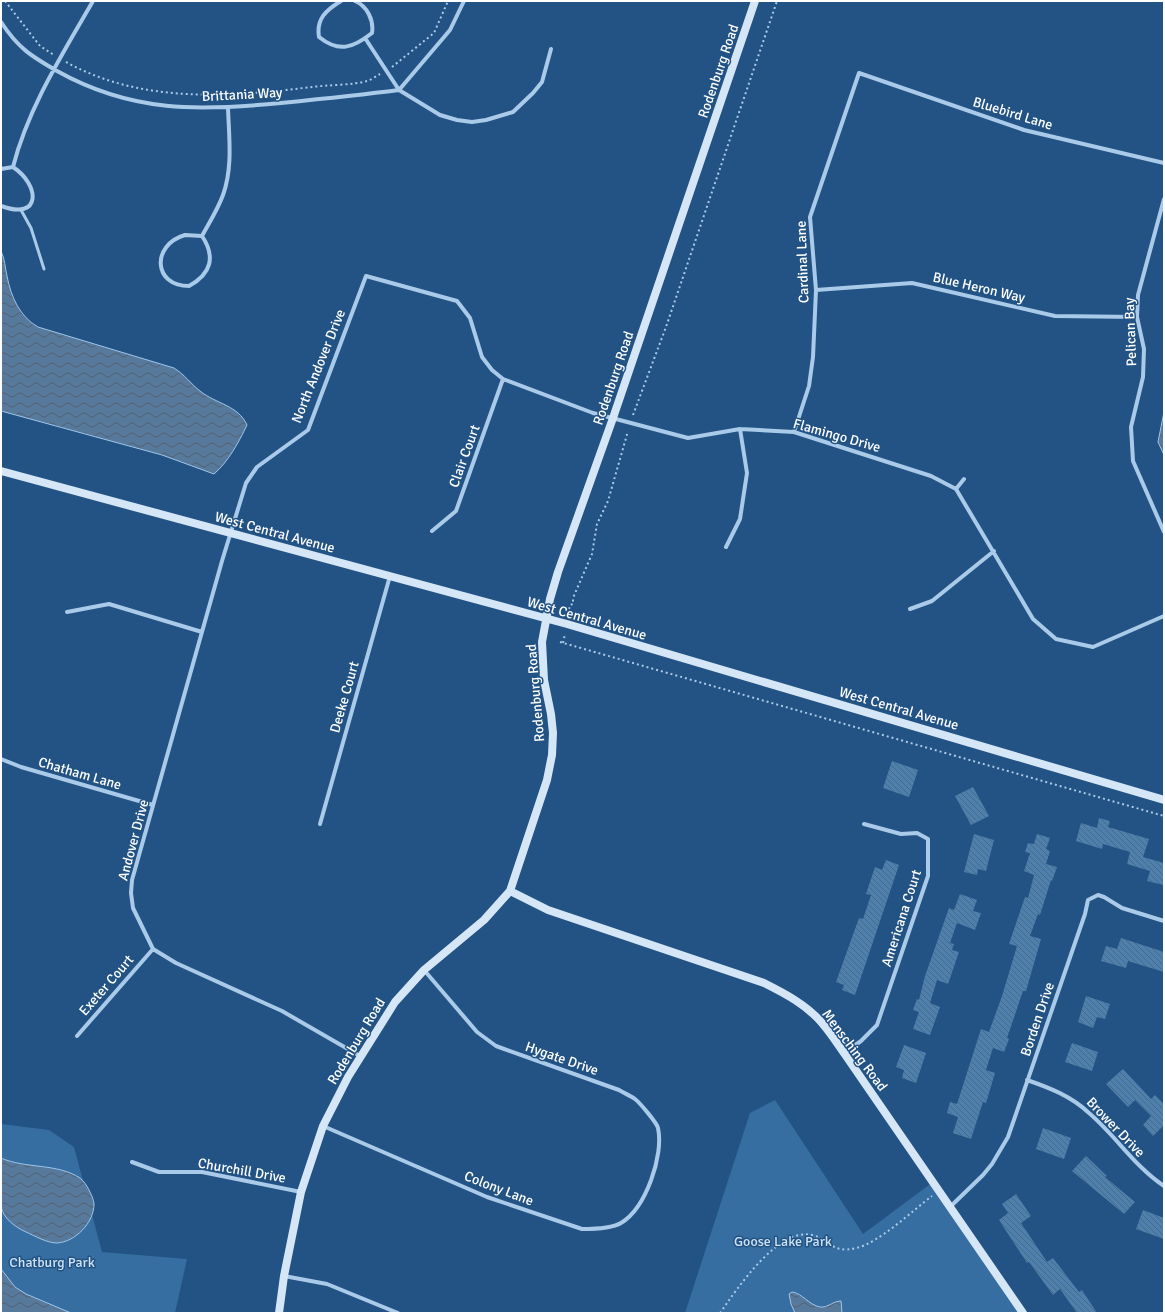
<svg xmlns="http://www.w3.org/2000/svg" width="1165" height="1314" font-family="Signika,sans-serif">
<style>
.green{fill:#366ea1}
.water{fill:url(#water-waves);stroke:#9ec6ea}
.building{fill:url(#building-back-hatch)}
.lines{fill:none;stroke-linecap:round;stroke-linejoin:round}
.path{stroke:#aacae9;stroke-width:2;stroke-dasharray:2 3;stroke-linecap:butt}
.lane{stroke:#aacae9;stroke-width:3}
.street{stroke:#aacae9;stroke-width:4}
.secondary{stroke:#d5e6f7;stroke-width:8}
.labels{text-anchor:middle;stroke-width:3;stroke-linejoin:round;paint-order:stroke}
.street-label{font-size:14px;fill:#fff;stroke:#225384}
.park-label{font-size:14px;fill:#cee3f7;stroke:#225384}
</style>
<defs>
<pattern id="water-waves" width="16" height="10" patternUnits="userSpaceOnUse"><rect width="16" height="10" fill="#57799c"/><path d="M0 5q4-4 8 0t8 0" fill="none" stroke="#526274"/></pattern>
<pattern id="building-back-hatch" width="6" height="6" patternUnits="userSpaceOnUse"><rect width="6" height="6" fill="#4e80ae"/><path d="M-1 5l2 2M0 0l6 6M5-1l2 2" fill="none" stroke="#4d6982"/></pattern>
</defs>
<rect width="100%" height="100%" fill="#225384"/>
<path class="green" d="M775,1100L863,1234L933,1182L1023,1313H685L750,1113Z
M1,1124L49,1130L74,1147L102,1252L187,1259L175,1313H1Z"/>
<path class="water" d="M1,251C5,259 5,268 7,276C11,297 20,317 38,327L174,368C185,375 190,383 200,391C216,404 238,405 247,425C239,442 228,462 214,474L162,455L1,411Z
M1164,412V455L1158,442Z
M1,1158C26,1169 57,1163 80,1178C84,1181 87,1186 89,1190C91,1194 94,1200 94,1204C94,1223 75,1242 57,1243C47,1243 35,1236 26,1232C15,1227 4,1219 1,1207C0,1196 1,1171 1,1158Z
M1,1269L15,1287L26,1294L71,1313H1Z
M792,1292C802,1293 809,1305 820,1307C828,1308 833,1301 841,1301L842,1313H795L791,1304L789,1294Z"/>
<path class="building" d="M892,761L918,770L909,797L883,788Z
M973,787L989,816L971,825L955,796Z
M1099,818L1110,821L1108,827L1149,839L1143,857L1164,863V885L1147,881L1150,871L1127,864L1130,852L1103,844L1102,849L1076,841L1081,823L1097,828Z
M974,834L994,840L986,871L978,869L977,875L964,872Z
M1037,834L1050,838L1046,849L1050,851L1046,864L1057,867L1052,881L1051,880L1040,915L1038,914L1030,936L1041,939L1026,991H1023L1007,1038L1009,1039L1004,1052L993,1048L986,1070L995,1073L986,1103L983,1102L971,1139L953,1133L958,1117L947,1113L950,1102L957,1104L981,1029L989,1032L1002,996L1017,946L1009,944L1025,897L1028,898L1034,875L1024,871L1030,853L1025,852L1028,843L1034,844Z
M886,860L899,865L855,995L842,990L844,985L836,982L859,918L863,919L871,895L866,894L875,867L882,870Z
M960,894L977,900L973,911L981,913L975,930L957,923L950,943L954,944L952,950L959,952L948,984L937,980L930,1003L940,1007L930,1035L913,1029L919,1012L913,1010L917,999L919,1000L925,976L949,908L954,910Z
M1121,938L1164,952V972L1128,961L1126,968L1101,961L1106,946L1117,949Z
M1086,996L1110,1004L1105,1019L1097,1017L1093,1028L1078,1022Z
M1072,1043L1098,1052L1092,1071L1065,1062Z
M904,1045L926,1053L916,1083L902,1078L904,1070L896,1067Z
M1123,1069L1151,1099L1155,1095L1164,1104V1125L1153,1136L1143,1125L1151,1116L1135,1100L1128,1107L1106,1084Z
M1043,1128L1071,1138L1064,1159L1036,1149Z
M1086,1156L1107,1176L1105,1177L1135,1202L1124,1214L1072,1171Z
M1016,1194L1031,1216L1021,1223L1047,1262L1053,1258L1079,1292L1082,1290L1097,1313H1077L1060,1289L1053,1295L1029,1262L1027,1263L999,1220L1008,1213L1002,1204Z
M1143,1210L1164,1218V1239L1136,1229Z"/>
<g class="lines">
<path class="path" d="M5,1L40,46L54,55
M66,62C142,104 229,97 312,87C326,85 355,85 367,81C371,80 376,76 380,74
M392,67L434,33L448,1
M633,415L666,327L777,1
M568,614L570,605L573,604V598L592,554L597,524L608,501L628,431
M560,642L1164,816
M563,643L565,634
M720,1313C737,1289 778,1227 812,1235C832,1240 831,1254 856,1248C879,1243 912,1211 932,1196"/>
<path class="lane" d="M21,210L31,228L44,269"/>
<path class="street" d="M341,1C326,10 316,19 319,37C339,53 353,48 372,33C374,20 367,6 355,1
M1,22C18,48 31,56 57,71C132,113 199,111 281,103C321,99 360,95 399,90L450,30L464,1
M365,38L399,90L440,115L457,120L472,122L486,120L513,112L533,93L542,82L551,49
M13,167C28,108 63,53 93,1
M1,169L13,167C40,185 42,221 1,206
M1164,199L1138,295L1137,317L1144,349L1143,377L1131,427L1133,461L1164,532
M185,235L202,236C216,257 211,274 189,286C153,286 151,245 185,235Z
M202,236C209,223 218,209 223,195C233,167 229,137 228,108
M816,290L912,283L1055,316L1137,317
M794,432L809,386L813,357L816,290L810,217L859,73L1024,130L1164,163
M956,489L964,479
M432,531L456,511L503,379
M726,547L740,519L747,473L740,429
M910,609L932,601L994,551
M67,612L109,604L202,632
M1,759L21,767L153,805
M320,824L390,576
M77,1036L153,949
M844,1053L861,1041L877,1025L928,876V839L917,833L901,834L864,824
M360,1056L282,1011L176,963L153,949L133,908L131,893L132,880L222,561L246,483L257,467L308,430L366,276L457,301L470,318L482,357L492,370L503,379L593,413L688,438L740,429L794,432L931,476L956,489L1033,619L1056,639L1093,647L1164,616
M1027,1080C1050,1088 1071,1096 1089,1113C1116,1136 1134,1166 1164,1186
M323,1126L487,1197L582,1229C593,1229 611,1229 621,1223C646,1208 664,1155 658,1128C657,1123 640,1103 635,1099C631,1096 624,1093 619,1090L496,1046L477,1032L424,970
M132,1162L159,1172H202L301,1192
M950,1207L983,1175L992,1164L1008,1137L1085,914L1088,900L1098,895L1104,897L1122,908L1164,921
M284,1276L327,1284L398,1313"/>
<path class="secondary" d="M1,471L567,624L1164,800
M510,891L548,910L764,983C784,993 807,1005 822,1023C830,1032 837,1043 844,1053L1023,1313
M279,1313L284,1276L301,1192L323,1126L348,1077L395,1002L424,970L484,920L510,891L547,780L552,755L553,733L551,714L544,680L542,642L550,599L558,572L613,418L755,1"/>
</g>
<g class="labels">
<g class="street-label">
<text transform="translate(718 71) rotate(-71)" y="5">Rodenburg Road</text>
<text transform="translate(242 94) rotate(-3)" y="5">Brittania Way</text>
<text transform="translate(1013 113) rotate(17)" y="5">Bluebird Lane</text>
<text transform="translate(802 262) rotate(-92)" y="5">Cardinal Lane</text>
<text transform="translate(979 287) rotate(13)" y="5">Blue Heron Way</text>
<text transform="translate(1130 332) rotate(-92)" y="5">Pelican Bay</text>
<text transform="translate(318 366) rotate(-68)" y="5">North Andover Drive</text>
<text transform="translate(613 378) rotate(-71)" y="5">Rodenburg Road</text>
<text transform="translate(837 435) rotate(16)" y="5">Flamingo Drive</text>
<text transform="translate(464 456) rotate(-70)" y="5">Clair Court</text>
<text transform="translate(275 532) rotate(15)" y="5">West Central Avenue</text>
<text transform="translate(587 618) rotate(16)" y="5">West Central Avenue</text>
<text transform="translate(535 693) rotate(-95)" y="5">Rodenburg Road</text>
<text transform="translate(344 697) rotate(-74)" y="5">Deeke Court</text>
<text transform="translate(899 708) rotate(16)" y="5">West Central Avenue</text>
<text transform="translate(80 773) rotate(16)" y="5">Chatham Lane</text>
<text transform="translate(133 840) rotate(-75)" y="5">Andover Drive</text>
<text transform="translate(901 918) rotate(-72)" y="5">Americana Court</text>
<text transform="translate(106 985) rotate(-49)" y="5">Exeter Court</text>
<text transform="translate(1037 1019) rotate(-71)" y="5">Borden Drive</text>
<text transform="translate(356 1041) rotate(-59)" y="5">Rodenburg Road</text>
<text transform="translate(855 1050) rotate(53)" y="5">Mensching Road</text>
<text transform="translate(562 1058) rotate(19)" y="5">Hygate Drive</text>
<text transform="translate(1116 1127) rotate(46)" y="5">Brower Drive</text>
<text transform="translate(242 1170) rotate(10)" y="5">Churchill Drive</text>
<text transform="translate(499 1188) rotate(21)" y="5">Colony Lane</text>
</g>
<g class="park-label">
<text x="783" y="1246">Goose Lake Park</text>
<text x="52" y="1267">Chatburg Park</text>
</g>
</g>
<rect width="1165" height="1314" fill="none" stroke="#ffffff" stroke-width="4"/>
</svg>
